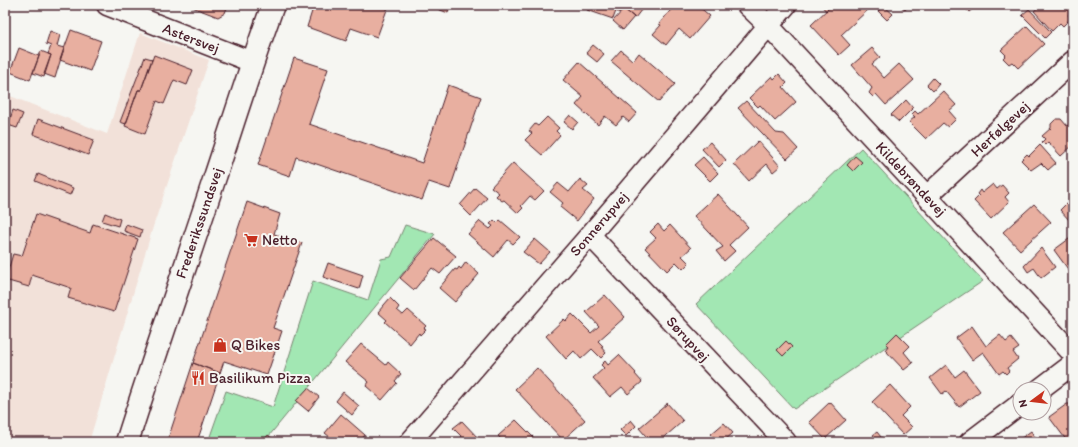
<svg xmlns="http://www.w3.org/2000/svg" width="1078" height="447" font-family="Itim,sans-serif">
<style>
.built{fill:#f2e1d9}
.green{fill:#a2e7b3;stroke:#76836f}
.building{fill:#e8afa0;stroke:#4a1f2b}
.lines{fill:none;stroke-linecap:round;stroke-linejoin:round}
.street-casing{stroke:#4a1f2b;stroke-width:23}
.secondary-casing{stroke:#4a1f2b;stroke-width:25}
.street{stroke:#f6f6f2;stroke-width:20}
.secondary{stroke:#f6f6f2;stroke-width:22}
.labels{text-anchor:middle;stroke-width:4;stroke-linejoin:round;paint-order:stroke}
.street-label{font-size:15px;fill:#4a1f2b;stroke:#f6f6f2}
.poi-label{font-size:15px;fill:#4a1f2b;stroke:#f6f6f2;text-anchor:start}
</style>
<rect width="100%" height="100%" fill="#f6f6f2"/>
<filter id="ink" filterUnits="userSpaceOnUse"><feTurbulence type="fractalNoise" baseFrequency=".025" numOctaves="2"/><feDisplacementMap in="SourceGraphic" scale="8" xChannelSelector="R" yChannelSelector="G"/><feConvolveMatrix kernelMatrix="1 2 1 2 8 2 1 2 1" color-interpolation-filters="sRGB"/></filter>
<g filter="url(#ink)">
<path class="built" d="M140,33L209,60L153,227L89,442H5V94L107,134Z"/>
<path class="green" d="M861,148L983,281L794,409L696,304Z
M405,225L435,234L264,442H208L226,391L273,407L313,281L368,300L381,259L391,257Z"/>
<path class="building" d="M187,5H228L225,13L218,17Z
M314,5H381L388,7L377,37L351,28L346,41L307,27Z
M440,5H451L448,13L438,9Z
M589,5H626L619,13L616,11L613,19L587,10Z
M627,5H645L635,18L624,9Z
M675,5H690L692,7L694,5H697L710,16L690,39L679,29L666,45L653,34L661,25L659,24Z
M821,5H832L826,11Z
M832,5H867L870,8L841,35L850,45L839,55L811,25Z
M899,5H909L905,10Z
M962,5H977L969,12Z
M1041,5H1073V11L1068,15L1071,18L1063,26L1060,23L1052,31L1034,11Z
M884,6L893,14L887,20L878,11Z
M624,9L634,17L623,30L613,21Z
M1029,9L1051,32L1045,38L1022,15Z
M1027,26L1044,44L1018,68L1012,62L1009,64L1003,58L1006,55L1001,50Z
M71,30L101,41L90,71L60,60Z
M50,31L60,35L57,46L64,48L55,78L44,74L51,55L48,54L51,46L46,44Z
M593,45L604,54L597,62L586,53Z
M19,48L39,56L30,80L10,72Z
M872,48L880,57L872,64L884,78L899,64L914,80L886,105L876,94L873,97L869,93L872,88L852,65Z
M621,50L633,61L639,53L675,84L659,102L611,61Z
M41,51L51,55L44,77L33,73Z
M154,55L193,70L187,85L174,80L164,104L157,101L145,134L125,126L138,90H141Z
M145,57L152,59L141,90H138L126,124L120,122Z
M294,58L328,69L309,124L422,163L448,85L481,97L450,189L429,182L422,200L296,157L290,176L258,165Z
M579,62L637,113L629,122L623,117L616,125L605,116L598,125L576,105L583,97L563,80Z
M779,74L787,83L783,87L796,102L775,121L760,105L758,107L749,98L772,76L774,79Z
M933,78L939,84L933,91L927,85Z
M943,91L956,105L949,111L956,119L948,127L943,123L926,139L909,122L915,117L912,114L915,111L918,114Z
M906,100L913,108L899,122L891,115Z
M746,101L776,133L784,134L798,149L787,159L738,108Z
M13,110L23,114L17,128L8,125Z
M570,115L578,122L572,129L564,122Z
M547,117L559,128L556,131L560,135L542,155L525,140L532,133L529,131L535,124L538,126Z
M38,119L94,140L88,155L33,134Z
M1056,119H1061L1067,126L1073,120V145L1061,156L1048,142L1045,145L1042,142L1045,139L1042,136L1051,128V124Z
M758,141L780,166L773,172L767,164L749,181L734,164Z
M710,142L726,160L719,167L702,149Z
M1040,145L1056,163L1048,170L1041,163L1031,170L1021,160L1027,154L1029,156Z
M855,156L862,162L853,171L847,165Z
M703,157L718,173L710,181L694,165Z
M513,163L544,191L535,200L530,196L521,206L523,208L518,213L504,200L502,201L496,196L499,193L491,187Z
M38,174L73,188L70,195L35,181Z
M580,179L588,186L583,190L594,199L577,221L560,207L563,203L550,192L558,183L569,192Z
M993,184L997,189L1002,185L1009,193L1005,197L1009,202L991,219L974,201L979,196L977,194L980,190L982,193Z
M475,188L487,198L471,216L460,205Z
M718,194L748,227L729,245L735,251L724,261L716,251L723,247L694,216Z
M1070,200L1073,203V218L1070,221L1060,210Z
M247,202L280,214L274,234L302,243L273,328L282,331L267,375L224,361L220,373L193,363Z
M1034,204L1051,222L1020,250L1003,232Z
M105,213L120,219L118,226L102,221Z
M36,214L90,233L93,224L138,239L114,312L68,298L71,288L32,275L29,287L5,280L13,254L22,256Z
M494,220L497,223L500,220L520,237L513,244L508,240L494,257L468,234L480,221L490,229L493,226L490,224Z
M126,224L142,230L140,237L124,231Z
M658,224L664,231L670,225L691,248L682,256L689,263L683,269L676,262L667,271L645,248L656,238L650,232Z
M1073,236V276L1054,250Z
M434,238L456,256L440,274L432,268L414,290L400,278Z
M535,239L550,252L539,264L523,252Z
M1041,248L1055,267L1041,278L1034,268L1028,272L1024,266Z
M466,262L479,274L455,302L439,288L455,269L457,270L459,267L461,269Z
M328,263L363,275L359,289L323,277Z
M605,295L625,317L598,341L603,346L601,347L606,353L601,358L592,349L581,359L574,351L566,359L546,336L564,319L566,321L572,314L591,333L599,326L586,312Z
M390,298L399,307L397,310L403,315L408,310L426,326L424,328L426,329L420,335L419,333L410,344L385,322L387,320L378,312Z
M972,326L986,346L1000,335L1006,342L1011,338L1019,348L1013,352L1018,359L1007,368L1009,371L1006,374L1003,371L999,374L983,352L972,360L956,338Z
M897,333L910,346L904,352L913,363L904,370L885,350L888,346L886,344Z
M786,341L792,347L783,356L777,350Z
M361,344L386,365L388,362L401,374L395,381L397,383L382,400L366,386L369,382L345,362Z
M619,355L636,373L635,374L642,382L628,394L622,387L610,397L593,378L604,368L601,365L605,361L608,365Z
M193,363L220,373L197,442H167Z
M946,365L955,377L964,370L980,391L959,407L946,391L942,394L930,378Z
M537,368L585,420L563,440L515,389Z
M890,385L910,407L901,416L912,427L903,435L872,402Z
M308,388L319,397L308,411L296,401Z
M343,392L359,406L352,415L336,401Z
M830,402L846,420L825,439L809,422Z
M667,403L683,421L659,442H651L639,428L667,404Z
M1067,404H1073V437L1067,441L1049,417Z
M341,414L365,435L360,442H336L325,433Z
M516,420L538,442H504L498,436Z
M631,420L636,426L626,436L620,430Z
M462,421L479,439L476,442H467L453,428Z
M724,423L733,433L723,442H718L711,434Z
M1031,431L1038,442H1016Z
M877,432L885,442H870L876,439L873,435Z
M268,435L275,441L273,442H263Z"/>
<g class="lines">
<defs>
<path id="street" d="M107,5L252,62
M747,5L768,25L1073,354
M927,196L1073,61
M590,235L786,442
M1040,389L1073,364
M410,442L590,235L786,5
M970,442L1020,404"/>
<path id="secondary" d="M127,442C155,353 186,266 215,177C234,120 252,62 273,5"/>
</defs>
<use href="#street" class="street-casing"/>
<use href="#secondary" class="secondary-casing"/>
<use href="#street" class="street"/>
<use href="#secondary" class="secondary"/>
</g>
</g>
<defs>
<symbol id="supermarket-bare" viewBox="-9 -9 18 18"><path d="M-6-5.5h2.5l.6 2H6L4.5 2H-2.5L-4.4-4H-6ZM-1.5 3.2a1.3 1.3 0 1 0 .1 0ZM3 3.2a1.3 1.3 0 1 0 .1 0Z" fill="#c8321e" stroke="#f6f6f2" stroke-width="2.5" paint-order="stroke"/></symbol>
<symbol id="shop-bare" viewBox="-9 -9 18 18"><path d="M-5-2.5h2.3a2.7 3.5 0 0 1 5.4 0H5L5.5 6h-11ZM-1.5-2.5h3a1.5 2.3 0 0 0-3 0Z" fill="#c8321e" stroke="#f6f6f2" stroke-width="2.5" paint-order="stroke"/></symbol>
<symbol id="restaurant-bare" viewBox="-9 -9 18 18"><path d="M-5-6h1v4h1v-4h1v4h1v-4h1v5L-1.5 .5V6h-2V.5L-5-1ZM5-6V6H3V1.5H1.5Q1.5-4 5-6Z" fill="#c8321e" stroke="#f6f6f2" stroke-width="2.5" paint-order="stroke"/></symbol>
</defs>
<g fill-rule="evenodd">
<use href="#supermarket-bare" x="241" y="230" width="20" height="20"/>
<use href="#shop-bare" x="210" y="335" width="20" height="20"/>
<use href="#restaurant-bare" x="188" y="368" width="20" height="20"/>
</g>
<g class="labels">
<g class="street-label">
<text transform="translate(191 38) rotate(21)" y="5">Astersvej</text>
<text transform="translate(1000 129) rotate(-43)" y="5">Herfølgevej</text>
<text transform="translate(911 179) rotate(47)" y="5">Kildebrøndevej</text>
<text transform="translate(199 223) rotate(-71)" y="5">Frederikssundsvej</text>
<text transform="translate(599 224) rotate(-49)" y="5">Sonnerupvej</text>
<text transform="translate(688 339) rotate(47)" y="5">Sørupvej</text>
</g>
<g class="poi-label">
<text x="262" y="245">Netto</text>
<text x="231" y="350">Q Bikes</text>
<text x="209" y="383">Basilikum Pizza</text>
</g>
</g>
<rect width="1078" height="447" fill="none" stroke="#f6f6f2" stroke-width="20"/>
<rect x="10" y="10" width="1058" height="427" fill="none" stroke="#4a1f2b" stroke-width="1.5" filter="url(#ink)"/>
<g transform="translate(1032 401) rotate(255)"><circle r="19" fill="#f6f6f2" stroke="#b1a0a2"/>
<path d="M0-3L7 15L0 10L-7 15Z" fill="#c8321e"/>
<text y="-6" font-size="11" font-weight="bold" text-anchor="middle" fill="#4a1f2b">N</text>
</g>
</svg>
